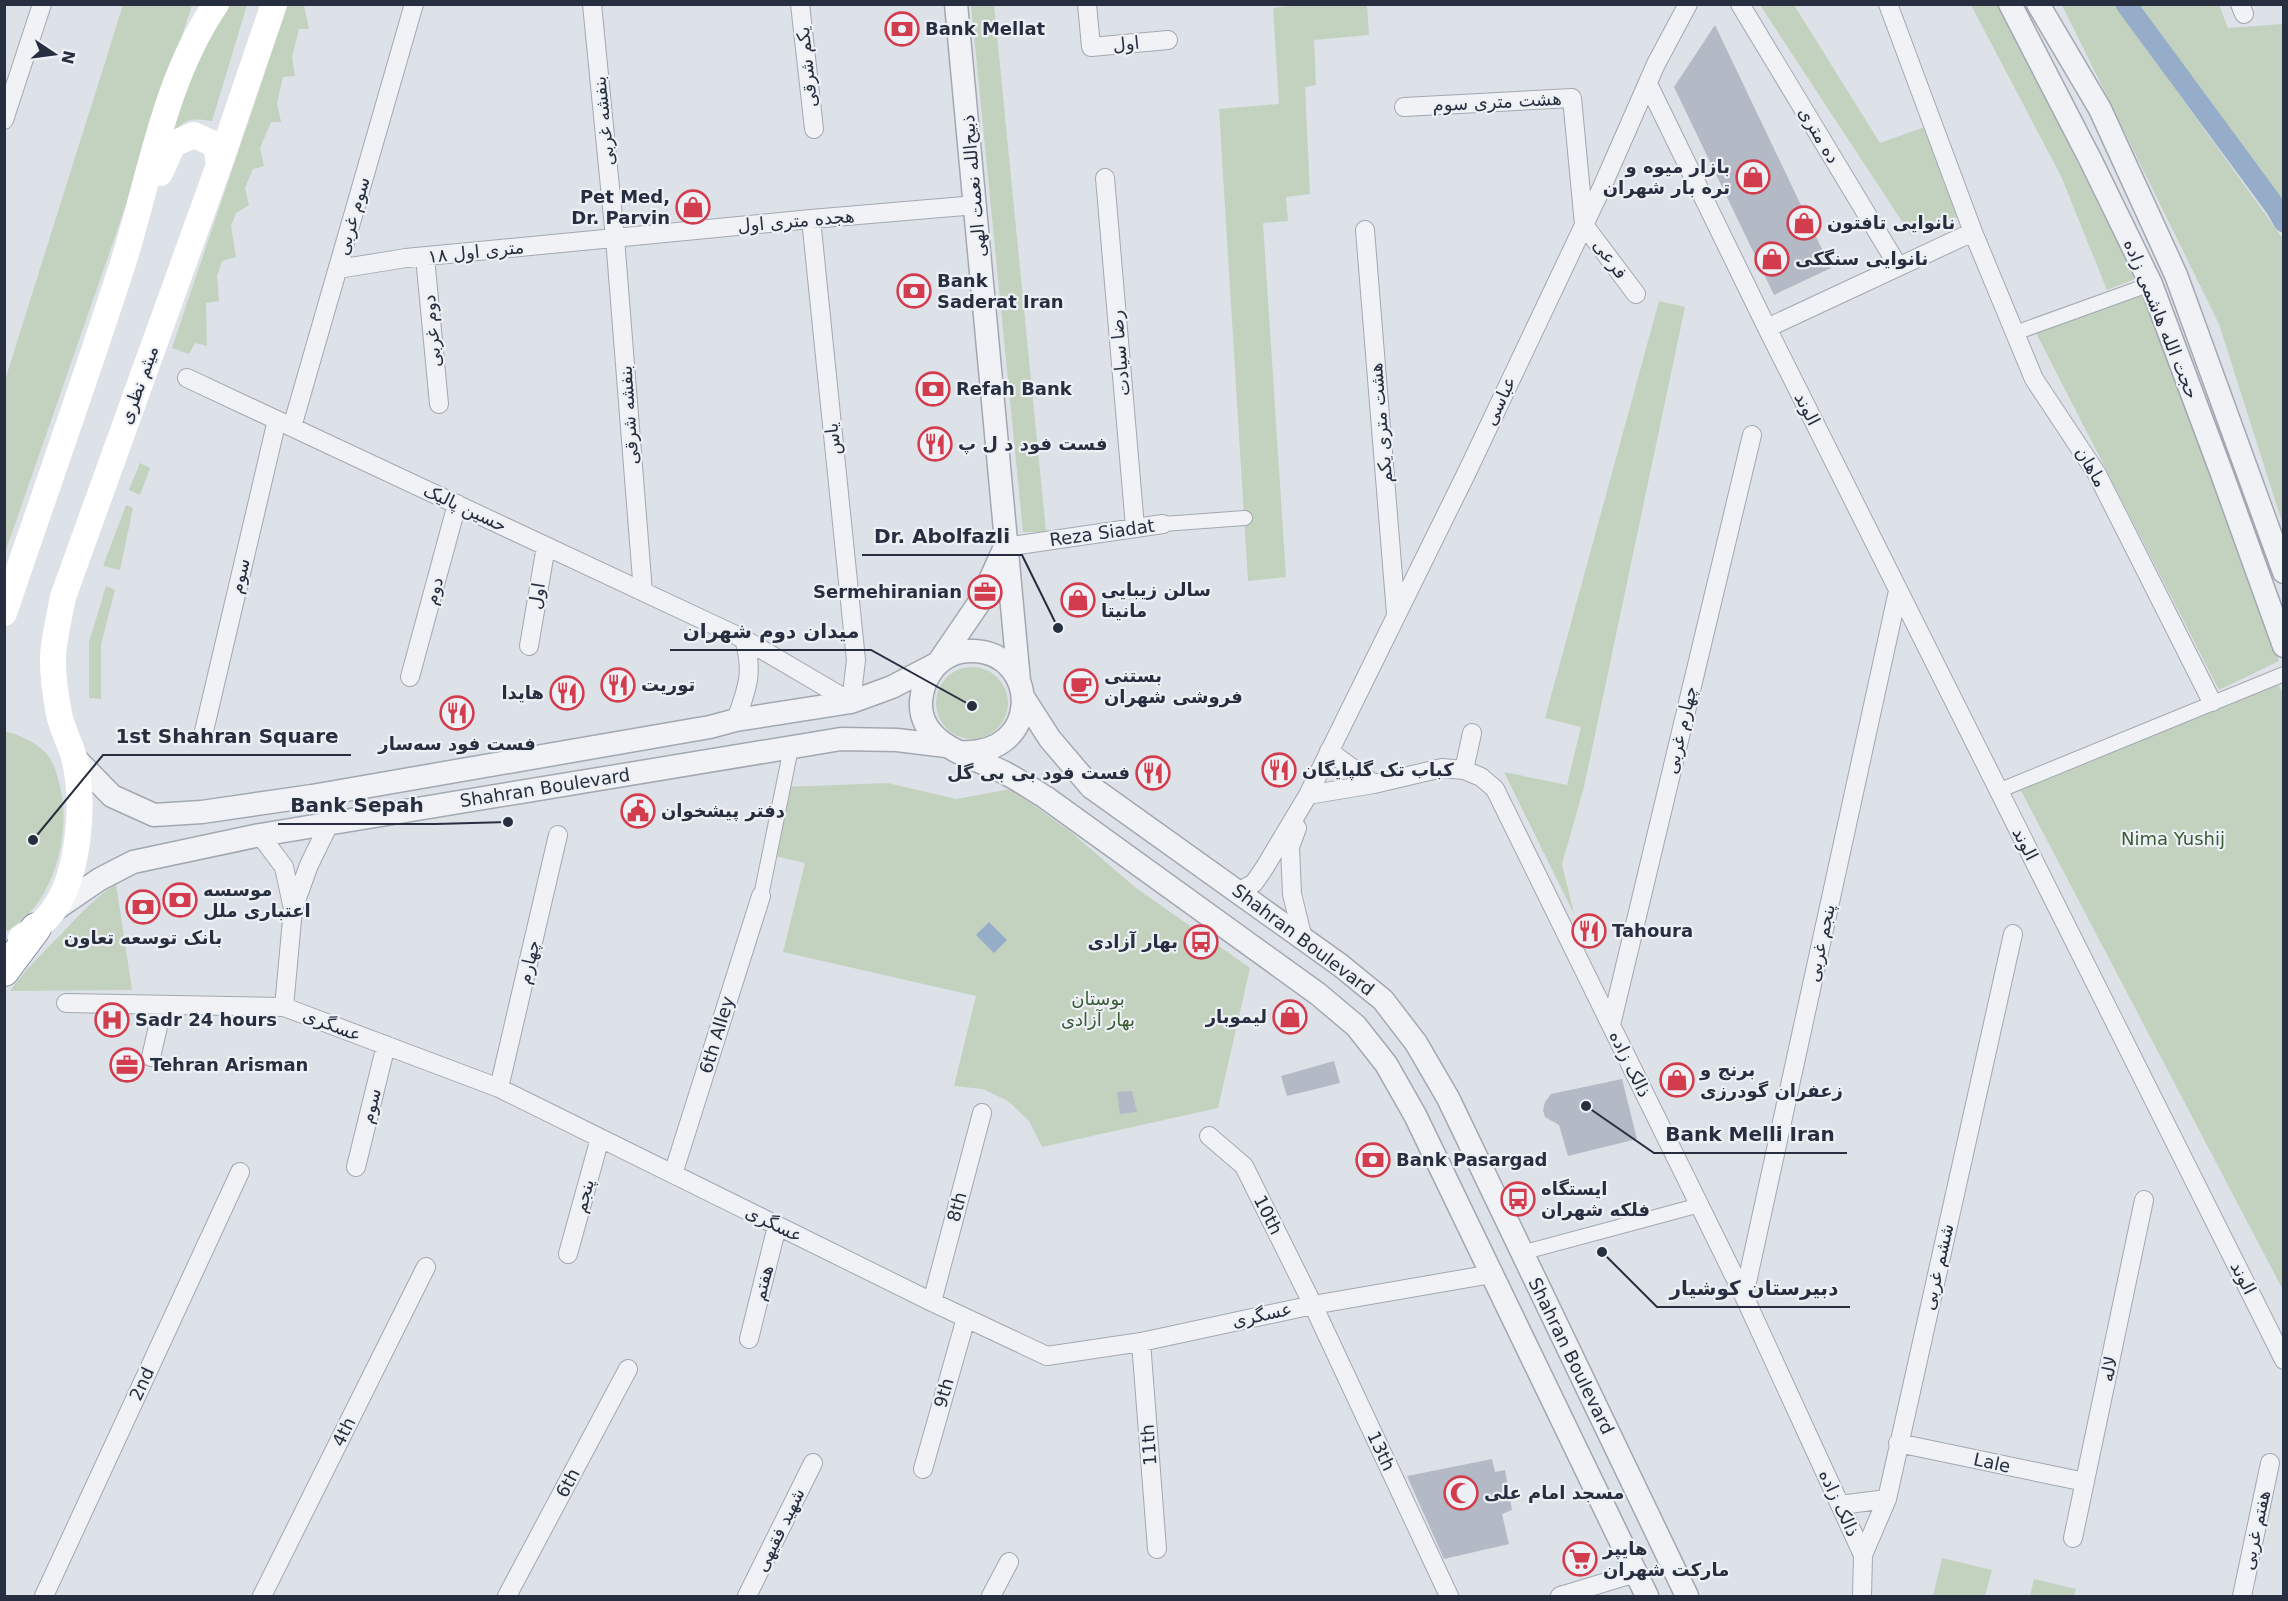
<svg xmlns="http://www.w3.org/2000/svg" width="2288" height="1601" font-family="'DejaVu Sans',Vazirmatn,sans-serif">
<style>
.green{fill:#c2d2be}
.water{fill:#96adca}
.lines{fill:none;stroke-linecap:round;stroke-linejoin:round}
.canal{stroke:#96adca;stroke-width:21}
.building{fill:#b4bac5}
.pedestrian-casing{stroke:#a2a8b2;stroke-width:16}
.minor-casing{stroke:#a2a8b2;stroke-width:20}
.tertiary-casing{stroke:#a2a8b2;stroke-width:25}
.trunk-casing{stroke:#848e9f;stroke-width:32}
.pedestrian{stroke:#f0f2f6;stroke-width:14}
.minor{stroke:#f0f2f6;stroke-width:18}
.tertiary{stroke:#f0f2f6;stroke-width:22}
.secondary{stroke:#fff;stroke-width:26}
.trunk{stroke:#fff;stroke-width:30}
.labels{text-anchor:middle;stroke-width:4.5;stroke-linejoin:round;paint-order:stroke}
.poi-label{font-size:18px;font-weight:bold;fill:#262e3f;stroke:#edf0f5;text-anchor:start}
.street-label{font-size:18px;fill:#262e3f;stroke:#edf0f5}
.park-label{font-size:18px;fill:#395b33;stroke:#edf0f5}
.leader{fill:none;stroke:#262e3f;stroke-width:2}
.callout-dot{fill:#262e3f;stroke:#edf0f5;stroke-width:2}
.callout-label{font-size:20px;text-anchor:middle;font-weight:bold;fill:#262e3f;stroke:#edf0f5;stroke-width:4.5;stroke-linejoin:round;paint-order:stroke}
</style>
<rect width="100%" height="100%" fill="#dde1e8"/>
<path class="green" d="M288,4L304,5L309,29H299L292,57L295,76L283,77L277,103L281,122H271L260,148L264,166L253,169L245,188L249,205L236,213L231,226L236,257L222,261L217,276L219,301L206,303L207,346L195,343L189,354L172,348Z
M1289,4L1367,5L1369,35L1314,40L1316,85L1305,87L1310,194L1286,197L1288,221L1263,223L1286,577L1248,581L1219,109L1279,104L1273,8L1289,6Z
M123,5H192L143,156L5,553V380Z
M228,5H247L212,121C187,117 182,120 168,141L193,69Z
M971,5H994L1046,532H1023Z
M1760,5H1794L1880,143L1933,124L1966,213L1911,235Z
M1971,5H2000L2135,279L2107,290L2061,176Z
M2062,5H2120L2133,30L2283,239V525L2219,324Z
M2137,5H2219L2228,28L2283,24V206L2142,16Z
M2144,290L2279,661L2219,690L2032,325Z
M1659,301L1685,307L1584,787L1562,864L1574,914L1504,772L1567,785L1581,727L1545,718Z
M140,463L150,468L140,495L129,490Z
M126,505L133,508L120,570L103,566Z
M106,586L115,590L101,645V699L89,698V642Z
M936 703a36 36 0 1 1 72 0a36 36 0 1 1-72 0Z
M2275,679L2283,693V1290L2017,783Z
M5,731C19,735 35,742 45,752C54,761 57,775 60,786C72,835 53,908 5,932Z
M888,783L956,799L1011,789L1072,833L1136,888L1250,968L1218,1108L1042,1147L1029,1121L1008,1101L983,1089L954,1086L976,996L783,952L805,863L766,854L782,787Z
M116,884L132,990L10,991C27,967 47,949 67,928C83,911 97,896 116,884Z
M1942,1558L1992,1570L1985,1596H1933Z
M2034,1579L2076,1589L2074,1596H2030Z"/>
<path class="water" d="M989,922L1007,940L994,953L976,935Z"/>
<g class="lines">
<path class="canal" d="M2126,4L2276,208L2284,222"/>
</g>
<path class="building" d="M1715,25L1831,268L1774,295L1674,87Z
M1334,1061L1340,1083L1287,1096L1281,1076Z
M1622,1079L1637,1139L1568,1156L1559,1125L1545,1117L1543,1110L1545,1102L1551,1094Z
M1132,1091L1137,1112L1120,1114L1117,1092Z
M1492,1459L1495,1472L1505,1470L1512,1510L1502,1514L1509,1544L1444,1559L1407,1476Z"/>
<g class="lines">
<defs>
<path id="pedestrian" d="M2015,333L2151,284
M1163,524L1245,518
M1998,791L2284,674
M761,896L791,748
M1521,1253L1700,1205"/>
<path id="minor" d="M592,4L615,238L643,592
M800,4L814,129
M1087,4L1091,47L1168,40
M1740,4L1898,266
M2240,4L2244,14
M1648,84L1767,328L2284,1360
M1404,107L1572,98L1584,225L1636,294
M4,120L42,4
M1105,178L1135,527
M1365,230L1396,614
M1973,232L2034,379L2097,474L2212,702
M425,257L439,404
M338,269L406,258L811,219L976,205
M1767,328L1973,232L1888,4
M187,378L744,639L851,702L856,660L811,219
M292,427L414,4
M1005,547L1163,524
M529,646L546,546
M410,677L457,504
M736,720C747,688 754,674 744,639
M204,731L277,420
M1329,751L1374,784
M1464,770L1472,733
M1308,795L1374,784L1442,768L1464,770L1481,777L1495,789L1744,1296L1863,1555
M1297,828L1290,847L1292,894L1303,939
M260,835L284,867L293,909
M1238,892L1254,883L1265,867L1308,795L1468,470L1602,187L1656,64L1688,4
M66,1003L284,1007L499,1088L932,1302L1047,1356L1141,1342L1313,1305L1492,1274
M284,1007L293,909L309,865L329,824
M1611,1025L1752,435
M151,1057L163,1005
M499,1088L558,835
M1209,1136L1244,1166L1313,1305L1449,1596
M356,1167L386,1045
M673,1174L761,896
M568,1254L600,1138
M1744,1296L1898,591
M932,1302L982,1113
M749,1339L777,1226
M1141,1342L1157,1549
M1898,1443L2085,1482
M923,1469L966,1318
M1840,1505L1887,1499
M2073,1538L2144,1200
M44,1596L240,1172
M262,1596L426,1267
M507,1596L628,1369
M747,1596L813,1463
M991,1596L1009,1562
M1560,1596L1636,1573
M1862,1596L1863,1555L1887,1499L2013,934
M2242,1596L2270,1463"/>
<path id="tertiary" d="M956,4C979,230 996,456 1019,681
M2010,4L2091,161L2151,284L2222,474L2284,646
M2038,4L2100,109L2176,275L2284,572
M1023,697L1050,739L1091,787L1340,965L1383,1000L1416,1043L1448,1098L1687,1596
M960,752C1042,757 1040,655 975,651C959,650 944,656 934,668C926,678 922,688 921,701C918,746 975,757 1005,773C1019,780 1032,789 1045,797L1318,994L1356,1026L1386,1064L1415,1115L1647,1596
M74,757L112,796L154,815L202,812L312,796L710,727L736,720L851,702L892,687L938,663L981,600L1005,547
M53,911L100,879L133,862L260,835L841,739L897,740L946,746"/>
<path id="trunk" d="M4,971L36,928"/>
</defs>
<use href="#pedestrian" class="pedestrian-casing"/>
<use href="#minor" class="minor-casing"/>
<use href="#tertiary" class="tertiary-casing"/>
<use href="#trunk" class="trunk-casing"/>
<use href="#pedestrian" class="pedestrian"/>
<use href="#minor" class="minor"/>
<use href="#tertiary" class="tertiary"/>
<path class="secondary" d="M160,173L173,144L194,135L216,145L219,165
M4,613C44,495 86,378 124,260C151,173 164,81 216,4
M21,938C32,931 44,923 52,912C80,875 85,801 74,757C70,743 62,729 59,714C55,693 51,667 54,646C56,630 60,613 63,597L219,165L274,4"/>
<use href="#trunk" class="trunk"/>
</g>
<defs>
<symbol id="bank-ring" viewBox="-11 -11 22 22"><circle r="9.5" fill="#edf0f5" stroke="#d33c4d" stroke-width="1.5"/><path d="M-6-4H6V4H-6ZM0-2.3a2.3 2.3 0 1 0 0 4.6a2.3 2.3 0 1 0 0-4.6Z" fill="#d33c4d"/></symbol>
<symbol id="shop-ring" viewBox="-11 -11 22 22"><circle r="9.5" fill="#edf0f5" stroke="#d33c4d" stroke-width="1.5"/><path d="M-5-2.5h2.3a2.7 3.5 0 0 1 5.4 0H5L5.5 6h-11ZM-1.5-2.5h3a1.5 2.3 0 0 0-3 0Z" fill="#d33c4d"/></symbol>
<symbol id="restaurant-ring" viewBox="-11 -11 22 22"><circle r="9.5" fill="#edf0f5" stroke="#d33c4d" stroke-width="1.5"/><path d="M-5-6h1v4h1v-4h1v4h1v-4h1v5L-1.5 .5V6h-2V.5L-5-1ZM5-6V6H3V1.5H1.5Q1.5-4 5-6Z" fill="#d33c4d"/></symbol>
<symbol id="office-ring" viewBox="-11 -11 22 22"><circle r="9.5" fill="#edf0f5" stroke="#d33c4d" stroke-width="1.5"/><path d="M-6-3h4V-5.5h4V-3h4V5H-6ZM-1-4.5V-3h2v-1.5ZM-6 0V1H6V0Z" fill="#d33c4d"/></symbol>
<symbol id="cafe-ring" viewBox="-11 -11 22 22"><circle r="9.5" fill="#edf0f5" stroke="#d33c4d" stroke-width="1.5"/><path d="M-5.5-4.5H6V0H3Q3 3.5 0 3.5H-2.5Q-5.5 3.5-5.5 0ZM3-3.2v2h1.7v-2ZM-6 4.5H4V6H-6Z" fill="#d33c4d"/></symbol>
<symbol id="civic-ring" viewBox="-11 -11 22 22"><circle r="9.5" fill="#edf0f5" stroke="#d33c4d" stroke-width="1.5"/><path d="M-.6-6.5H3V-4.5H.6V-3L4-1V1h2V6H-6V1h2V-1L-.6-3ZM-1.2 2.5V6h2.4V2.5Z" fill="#d33c4d"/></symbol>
<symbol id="bus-ring" viewBox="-11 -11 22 22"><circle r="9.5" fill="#edf0f5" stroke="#d33c4d" stroke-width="1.5"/><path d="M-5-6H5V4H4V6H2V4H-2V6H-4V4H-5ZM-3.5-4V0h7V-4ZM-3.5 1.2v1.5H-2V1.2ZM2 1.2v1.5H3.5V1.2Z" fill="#d33c4d"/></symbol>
<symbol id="hospital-ring" viewBox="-11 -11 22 22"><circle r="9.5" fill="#edf0f5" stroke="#d33c4d" stroke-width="1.5"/><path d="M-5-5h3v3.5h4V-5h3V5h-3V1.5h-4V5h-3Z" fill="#d33c4d"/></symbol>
<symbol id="mosque-ring" viewBox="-11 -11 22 22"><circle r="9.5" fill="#edf0f5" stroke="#d33c4d" stroke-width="1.5"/><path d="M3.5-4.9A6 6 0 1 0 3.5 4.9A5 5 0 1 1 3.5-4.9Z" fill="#d33c4d"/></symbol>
<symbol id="supermarket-ring" viewBox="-11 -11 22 22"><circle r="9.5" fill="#edf0f5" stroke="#d33c4d" stroke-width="1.5"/><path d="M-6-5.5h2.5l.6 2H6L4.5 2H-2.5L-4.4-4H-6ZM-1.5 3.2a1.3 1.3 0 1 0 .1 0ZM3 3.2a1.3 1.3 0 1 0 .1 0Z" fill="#d33c4d"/></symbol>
</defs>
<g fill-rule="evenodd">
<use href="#bank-ring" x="883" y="10" width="38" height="38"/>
<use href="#shop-ring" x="1734" y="158" width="38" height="38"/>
<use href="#shop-ring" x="674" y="188" width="38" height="38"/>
<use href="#shop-ring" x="1785" y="204" width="38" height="38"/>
<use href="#shop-ring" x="1753" y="240" width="38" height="38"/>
<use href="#bank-ring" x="895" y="272" width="38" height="38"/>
<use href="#bank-ring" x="914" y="370" width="38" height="38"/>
<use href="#restaurant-ring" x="916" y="425" width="38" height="38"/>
<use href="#office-ring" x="966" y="573" width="38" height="38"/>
<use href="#shop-ring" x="1059" y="581" width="38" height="38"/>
<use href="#restaurant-ring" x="599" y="666" width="38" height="38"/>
<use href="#cafe-ring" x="1062" y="667" width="38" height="38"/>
<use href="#restaurant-ring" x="548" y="674" width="38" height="38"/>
<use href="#restaurant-ring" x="438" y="694" width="38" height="38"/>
<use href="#restaurant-ring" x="1260" y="751" width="38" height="38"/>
<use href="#restaurant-ring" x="1134" y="754" width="38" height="38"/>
<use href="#civic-ring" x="619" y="792" width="38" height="38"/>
<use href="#bank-ring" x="161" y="881" width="38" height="38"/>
<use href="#bank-ring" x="124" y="888" width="38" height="38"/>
<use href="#restaurant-ring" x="1570" y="912" width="38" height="38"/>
<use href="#bus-ring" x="1182" y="923" width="38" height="38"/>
<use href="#shop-ring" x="1271" y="998" width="38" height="38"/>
<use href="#hospital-ring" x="93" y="1001" width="38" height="38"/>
<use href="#office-ring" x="108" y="1046" width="38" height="38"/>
<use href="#shop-ring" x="1658" y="1061" width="38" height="38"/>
<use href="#bank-ring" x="1354" y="1141" width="38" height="38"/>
<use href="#bus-ring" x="1499" y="1180" width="38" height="38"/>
<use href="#mosque-ring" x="1442" y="1474" width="38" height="38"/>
<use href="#supermarket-ring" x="1561" y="1540" width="38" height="38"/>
</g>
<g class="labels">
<g class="poi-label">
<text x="925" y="35">Bank Mellat</text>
<text x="1730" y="173" text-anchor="end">بازار میوه و<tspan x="1730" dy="21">تره بار شهران</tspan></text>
<text x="670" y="203" text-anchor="end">Pet Med,<tspan x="670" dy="21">Dr. Parvin</tspan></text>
<text x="1827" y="229">نانوایی تافتون</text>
<text x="1795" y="265">نانوایی سنگکی</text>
<text x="937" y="287">Bank<tspan x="937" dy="21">Saderat Iran</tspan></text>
<text x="956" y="395">Refah Bank</text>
<text x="958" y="450">فست فود د ل پ</text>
<text x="1101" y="596">سالن زیبایی<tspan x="1101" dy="21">مانیتا</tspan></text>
<text x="962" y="598" text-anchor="end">Sermehiranian</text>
<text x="1104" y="682">بستنی<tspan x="1104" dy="21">فروشی شهران</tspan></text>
<text x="641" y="691">توریت</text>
<text x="544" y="699" text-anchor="end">هایدا</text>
<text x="457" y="750" text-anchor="middle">فست فود سه‌سار</text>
<text x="1302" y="776">کباب تک گلپایگان</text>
<text x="1130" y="779" text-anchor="end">فست فود بی بی گل</text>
<text x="661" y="817">دفتر پیشخوان</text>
<text x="203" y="896">موسسه<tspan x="203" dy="21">اعتباری ملل</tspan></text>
<text x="1612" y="937">Tahoura</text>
<text x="143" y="944" text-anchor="middle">بانک توسعه تعاون</text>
<text x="1178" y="948" text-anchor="end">بهار آزادی</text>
<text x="1267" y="1023" text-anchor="end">لیموبار</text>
<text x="135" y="1026">Sadr 24 hours</text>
<text x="150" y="1071">Tehran Arisman</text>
<text x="1700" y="1076">برنج و<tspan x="1700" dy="21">زعفران گودرزی</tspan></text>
<text x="1396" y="1166">Bank Pasargad</text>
<text x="1541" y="1195">ایستگاه<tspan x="1541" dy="21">فلکه شهران</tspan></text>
<text x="1484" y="1499">مسجد امام علی</text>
<text x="1603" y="1555">هایپر<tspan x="1603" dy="21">مارکت شهران</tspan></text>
</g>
<g class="street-label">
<text transform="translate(1126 44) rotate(-6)" y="6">اول</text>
<text transform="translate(807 67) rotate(-96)" y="6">یکم شرقی</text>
<text transform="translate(1497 102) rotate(-3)" y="6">هشت متری سوم</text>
<text transform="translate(604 121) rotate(-96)" y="6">بنفشه غربی</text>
<text transform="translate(1819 135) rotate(59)" y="6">ده متری</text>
<text transform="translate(974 186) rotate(-95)" y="6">ذبیح‌الله نعمت الهی</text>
<text transform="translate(353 216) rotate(-74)" y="6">سوم غربی</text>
<text transform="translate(796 221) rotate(-5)" y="6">هجده متری اول</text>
<text transform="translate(476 252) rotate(-6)" y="6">۱۸ متری اول</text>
<text transform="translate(1610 259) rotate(53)" y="6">فرعی</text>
<text transform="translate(2161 319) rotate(68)" y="6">حجت الله هاشمی زاده</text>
<text transform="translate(432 331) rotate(-95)" y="6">دوم غربی</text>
<text transform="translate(1120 353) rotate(-95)" y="6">رضا سیادت</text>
<text transform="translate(139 385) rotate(-70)" y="6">میثم نظری</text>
<text transform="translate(1500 401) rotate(-65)" y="6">عباسی</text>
<text transform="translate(1807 409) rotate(63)" y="6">الوند</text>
<text transform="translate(629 415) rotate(-94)" y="6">بنفشه شرقی</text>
<text transform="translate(1381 423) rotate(-95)" y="6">هشت متری یکم</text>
<text transform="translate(833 439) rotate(-96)" y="6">یاس</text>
<text transform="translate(2091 467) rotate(59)" y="6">ماهان</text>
<text transform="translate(465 508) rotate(25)" y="6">حسین پالیک</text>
<text transform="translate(1102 533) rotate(-8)" y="6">Reza Siadat</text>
<text transform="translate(240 576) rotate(-77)" y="6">سوم</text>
<text transform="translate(434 591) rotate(-75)" y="6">دوم</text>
<text transform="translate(537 596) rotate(-81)" y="6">اول</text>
<text transform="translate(1681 730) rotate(-77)" y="6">چهارم غربی</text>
<text transform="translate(545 788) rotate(-9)" y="6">Shahran Boulevard</text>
<text transform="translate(2025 844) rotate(63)" y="6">الوند</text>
<text transform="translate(1303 940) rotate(37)" y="6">Shahran Boulevard</text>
<text transform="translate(1821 943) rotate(-78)" y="6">پنجم غربی</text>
<text transform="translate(529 962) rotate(-77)" y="6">چهارم</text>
<text transform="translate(332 1025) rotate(21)" y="6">عسگری</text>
<text transform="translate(717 1035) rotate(-73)" y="6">6th Alley</text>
<text transform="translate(1630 1064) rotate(64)" y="6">ذالک زاده</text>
<text transform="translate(371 1106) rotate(-76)" y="6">سوم</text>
<text transform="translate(584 1196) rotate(-75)" y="6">پنجم</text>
<text transform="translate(957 1207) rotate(-75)" y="6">8th</text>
<text transform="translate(1268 1215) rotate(63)" y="6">10th</text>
<text transform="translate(774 1224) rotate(26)" y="6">عسگری</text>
<text transform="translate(1938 1267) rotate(-77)" y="6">ششم غربی</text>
<text transform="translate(2243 1278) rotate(63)" y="6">الوند</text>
<text transform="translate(763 1283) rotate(-76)" y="6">هفتم</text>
<text transform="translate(1262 1315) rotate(-12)" y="6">عسگری</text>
<text transform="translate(1571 1356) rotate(64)" y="6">Shahran Boulevard</text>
<text transform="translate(2109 1369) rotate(-78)" y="6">لاله</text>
<text transform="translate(142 1384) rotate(-65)" y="6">2nd</text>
<text transform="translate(944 1393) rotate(-74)" y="6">9th</text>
<text transform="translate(344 1432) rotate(-64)" y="6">4th</text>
<text transform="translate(1149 1445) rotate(-94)" y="6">11th</text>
<text transform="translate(1381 1451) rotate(65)" y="6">13th</text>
<text transform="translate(1992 1463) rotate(12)" y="6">Lale</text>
<text transform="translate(568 1483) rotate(-62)" y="6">6th</text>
<text transform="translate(1839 1503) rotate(65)" y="6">ذالک زاده</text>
<text transform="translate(780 1530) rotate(-64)" y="6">شهید فقیهی</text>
<text transform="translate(2256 1530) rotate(-78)" y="6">هفتم غربی</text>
</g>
<g class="park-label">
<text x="2173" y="845">Nima Yushij</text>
<text x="1098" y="1005">بوستان<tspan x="1098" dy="21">بهار آزادی</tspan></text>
</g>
</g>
<path class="leader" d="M1058 628L1022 555H862M972 706L871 650H670M33 840L103 755H351M508 822L436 824H278M1586 1106L1654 1153H1847M1602 1252L1657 1307H1850"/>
<g class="callout-dot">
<circle cx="1058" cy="628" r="6"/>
<circle cx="972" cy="706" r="6"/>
<circle cx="33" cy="840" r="6"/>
<circle cx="508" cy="822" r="6"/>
<circle cx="1586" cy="1106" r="6"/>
<circle cx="1602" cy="1252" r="6"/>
</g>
<g class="callout-label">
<text x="942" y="543">Dr. Abolfazli</text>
<text x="771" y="638">میدان دوم شهران</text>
<text x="227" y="743">1st Shahran Square</text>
<text x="357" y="812">Bank Sepah</text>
<text x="1750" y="1141">Bank Melli Iran</text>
<text x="1754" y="1295">دبیرستان کوشیار</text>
</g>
<rect width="2288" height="1601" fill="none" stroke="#262e3f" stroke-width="12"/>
<g transform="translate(54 54) rotate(103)" stroke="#edf0f5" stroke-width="4.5" paint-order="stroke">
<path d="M0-4.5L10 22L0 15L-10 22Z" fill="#262e3f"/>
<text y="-9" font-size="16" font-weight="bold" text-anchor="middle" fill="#262e3f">N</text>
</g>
</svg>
